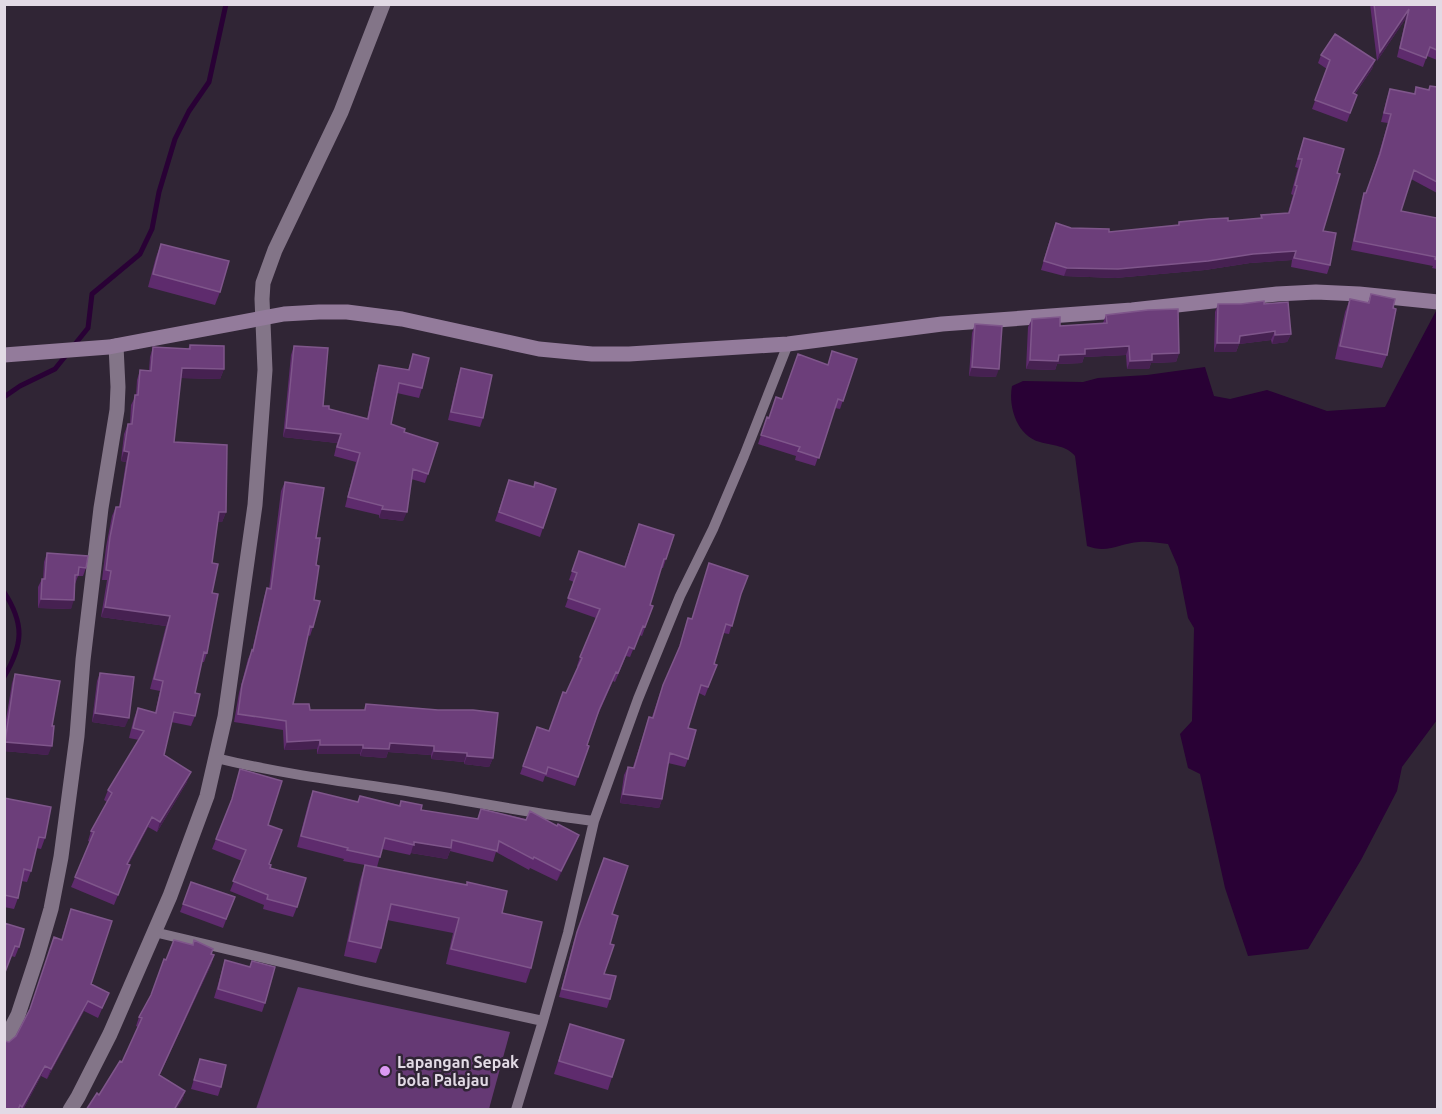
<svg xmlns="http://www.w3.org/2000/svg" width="1442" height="1114" font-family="Ubuntu,sans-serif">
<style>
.green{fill:#653974}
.water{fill:#290135}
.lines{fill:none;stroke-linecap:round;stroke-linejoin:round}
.stream{stroke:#290135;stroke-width:5}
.service{stroke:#837588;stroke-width:10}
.minor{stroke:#837588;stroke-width:15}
.secondary{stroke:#937b9b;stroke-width:15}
.wall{fill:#5e2b6d}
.shaded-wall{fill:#462151}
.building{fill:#6c3e7a;stroke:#7f568b;stroke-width:1.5}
.poi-dot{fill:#dc99f4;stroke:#302535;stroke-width:2}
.labels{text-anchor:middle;stroke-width:5;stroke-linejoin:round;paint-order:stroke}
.poi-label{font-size:16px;font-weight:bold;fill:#e2dae5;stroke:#302535;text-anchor:start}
</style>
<rect width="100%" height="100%" fill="#302535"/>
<path class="green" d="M298,987L510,1032L489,1109H256Z"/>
<path class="water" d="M1437,309V720L1402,767L1397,791L1361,860L1308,949L1248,956L1225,888L1200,774L1188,768L1180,734L1192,721L1194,628L1188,618L1178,567L1168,544C1158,543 1148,541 1139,542C1120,543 1108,554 1087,546L1075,456C1066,445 1053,446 1040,442C1017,436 1008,407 1012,386L1023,381L1083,382L1098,378L1147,375L1205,367L1214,396L1230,399L1267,390L1327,411L1385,407Z"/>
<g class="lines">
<path class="stream" d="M4,397L20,386L55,369L88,328L92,294L140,254L152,229L159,192L175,139L189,111L209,82L226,4
M4,592C25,624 23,645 4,677"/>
<path class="service" d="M216,758C277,773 339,781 400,790C465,800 529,813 594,821
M154,932L361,981L543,1021L568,933L594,821L638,699L680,596L713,529L744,456L788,344
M516,1110L543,1021"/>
<path class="minor" d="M4,1042L18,1015L37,957L51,909L61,857L77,736L83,660L101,508L117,410L118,387L116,346
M70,1110L78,1097L110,1034L170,896L207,796L225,717L255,505L265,370L262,299L263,283L275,250L341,112L383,4"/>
<path class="secondary" d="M4,355L109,347L284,314L319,312H347L402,319L539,349L592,354H629L788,344L942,324L1132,310L1277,294L1316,292L1359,294L1438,302"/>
</g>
<path class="wall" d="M1370,4H1437V60L1427,56L1423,67L1397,57L1406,18L1377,61Z
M1321,55L1375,60L1372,69L1355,94L1357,95L1347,122L1312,109L1327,69L1318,63Z
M1430,86L1437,87V193L1411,179L1401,211L1437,236V269L1432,268L1433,266L1351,250L1361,202L1364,193H1366L1376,163L1388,123L1381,122L1387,98L1390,89L1414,94L1416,87L1428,90Z
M1304,138L1337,173L1323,231L1330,265L1327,274L1291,267L1292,260L1250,263L1205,270L1115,278L1064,276L1041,270L1052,232L1071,228L1109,232L1178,225L1179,222L1228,221L1260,218L1261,215L1288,213L1293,195L1291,194L1298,168L1295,167Z
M161,244L220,292L215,305L148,287L156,257Z
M1371,294L1393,308L1387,355L1382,368L1335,359L1345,312L1350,299L1368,303Z
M1218,304H1264L1291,334L1287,342L1272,344L1271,340L1239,344L1236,352H1214L1215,312Z
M1106,315L1179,353L1176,362L1151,363L1149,369H1127L1126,355L1084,357L1082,363L1057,364L1055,370L1026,369L1028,327L1032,319L1060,326L1103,323Z
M975,324L996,377L969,376L972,333Z
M190,345L224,369L220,379L181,378L174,442L226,512L222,522H217L212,563V593L207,653L204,662H202L195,693V716L191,726L171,722L164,755L187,782L157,832L148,827L128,865L126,875L114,905L71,887L90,842L88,841L91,831L107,802L104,800L108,790L139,740L129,738L134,718L138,708L155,713L160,691L150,689L166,626L101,617L107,580H102L106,547L112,516L116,507H119L126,462L121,461L124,434L128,424H130L131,405L136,395L137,380L140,370L149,371L150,357L153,347L188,349Z
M294,346L323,406L329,409L367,419L376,374L379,365L408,370L413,354L422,388L419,398L397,393L391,424L404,432L428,474L425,483L411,479L403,521L379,518V515L345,507L356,462L334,456L337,443L283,437L291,355Z
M857,359L840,409L835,408L815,466L795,460L796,456L758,444L767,417L769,418L782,399L827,365Z
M461,368L483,418L480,427L448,420L458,377Z
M509,480L534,487L556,489L540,537L495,521Z
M285,482L316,538L313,627L310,636L308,635L293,704L310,710H364L366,704L493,758L489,767L464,764V762L431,759V755L388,752L386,758L360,756V754H317V749L284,750L283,730L234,722L239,693L248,659L252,651L264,597L267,588L269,589L281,491Z
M639,524L666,559L663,568H661L650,605L653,606L642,636L639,635L630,657L626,656L615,682L613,681L597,717L587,745L589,746L575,786L545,776L543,782L520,774L537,727L549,731L578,667L577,666L580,657L596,618L565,607L574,582L569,580L579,551L624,567Z
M47,553L86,568L83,576H78L75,584L71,609L38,608V587L42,579H43L44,562Z
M709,563L740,597L729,634L723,633L714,664L717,665L705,696L699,693L688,728V759L685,767L668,763L662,799L659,808L620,803L624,775L628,767H633L649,717H652L660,693L678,650L688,618L692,619Z
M100,673L125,727L92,722L97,681Z
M15,674L52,726L48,755L4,751V732L12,683Z
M240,769L268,825L270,868L297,907L293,917L263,909L264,905L230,891L242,861L212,849L229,807Z
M313,791L358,802L360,796L399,805L401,801L421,810L477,819L481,809L557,826L579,835L575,845L557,881L530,868L529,870L496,852L493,862L450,851L447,859L411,853L410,855L382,849L377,867L502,913L531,968L526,983L446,964L453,933L387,920L381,948L376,963L344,956L360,880L365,865L343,861L344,859L297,847L309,801Z
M4,798L45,838L41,849L36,848L31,871L27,882L21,881L18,898L14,909L4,907Z
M604,858L612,914L610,944L604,974L610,999L607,1008L559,997L574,941Z
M191,882L235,897L223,928L180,912Z
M71,909L91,984L109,993L98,1018L84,1011L47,1079L41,1076L23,1110H4L9,1042L16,1036L29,1012L61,940Z
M4,923L19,947L15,957L11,956Z
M211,954L214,955L211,965L159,1076L185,1091L182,1101L99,1095L122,1062L138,1027L136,1026L139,1017L151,995L166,960Z
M225,960L249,967L252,961L265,1003L262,1012L214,998Z
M570,1024L612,1077L608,1090L554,1074Z
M200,1059L221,1087L218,1096L191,1089Z"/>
<path class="shaded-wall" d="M1409,9L1406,18L1377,61L1380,52Z
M1375,60L1372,69L1349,102L1353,93Z
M1296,251L1292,260L1250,263L1205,270L1115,278L1064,276L1067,268Z
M1275,331L1271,340L1239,344L1236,352H1214L1217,343L1240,336Z
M1291,334L1287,342L1272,344L1275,335Z
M1129,346L1126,355L1084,357L1082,363L1057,364L1055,370L1026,369L1030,360L1059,355L1085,349Z
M1179,353L1176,362L1151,363L1149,369H1127L1130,361L1152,354Z
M972,367L999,369L996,377L969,376Z
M182,368L224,369L220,379L178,378Z
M286,428L341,434L337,443L283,437Z
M124,451L129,452L126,462L121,461Z
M382,509L407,512L403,521L379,518Z
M219,512H226L222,522H215Z
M41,599L74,600L71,609L38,608Z
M105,607L170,616L166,626L101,617Z
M95,713L129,718L125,727L92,722Z
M320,740L317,749L284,750L287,742Z
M5,742L52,746L48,755L4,751Z
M390,743L434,746L431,755L388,752L386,758L360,756L363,748Z
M320,745H363L360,754H317Z
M434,751L467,753L464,762L431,759Z
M467,756L493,758L489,767L464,764Z
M191,772L187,782L157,832L160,822Z
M623,794L662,799L659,808L620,803Z
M152,817L148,827L123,874L127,864Z
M579,835L575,845L557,881L561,871Z
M414,842L451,848L447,859L411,853Z
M214,955L211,965L155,1085L159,1075Z
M88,1001L84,1011L47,1079L51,1069Z
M45,1066L41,1076L23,1110H22Z
M185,1091L182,1101L176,1110H174Z"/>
<path class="building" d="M1374,4H1437V50L1430,47L1426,58L1400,48L1409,9L1380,52Z
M1335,34L1375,60L1353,93L1357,95L1350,113L1315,100L1330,60L1321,55Z
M1430,86L1437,87V182L1414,170L1401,211L1437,218V260L1435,259L1436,257L1354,241L1364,193H1366L1380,154L1391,114L1384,113L1390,89L1415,94L1416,87L1429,90Z
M1304,138L1344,149L1337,173L1340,174L1323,231L1336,233L1330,265L1294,258L1296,251L1253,254L1208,261L1118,269L1067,268L1044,261L1056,223L1071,228L1109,229V232L1179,225V222L1209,219L1228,218V221L1262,218L1261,215L1289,213L1297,186L1295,185L1302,159H1298Z
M161,244L229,261L220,292L153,274Z
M1371,294L1395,299L1393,308L1396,309L1387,355L1340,346L1350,299L1369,303Z
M1264,301V304L1288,302L1291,334L1275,335V331L1240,336L1239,343H1217L1218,304H1241Z
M1178,309L1179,353L1152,354V360L1130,361L1129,346L1085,349V354L1059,355L1058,361L1030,360L1032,319L1060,317V326L1107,323L1106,315L1148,310Z
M975,324L1002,326L999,369L972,367Z
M190,345L224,346V369L182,368L174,442L227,445L226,512H219L212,563L218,564L212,593L218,594L207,653L204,652L195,693L200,694L195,716L174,712L164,755L191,772L160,822L152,817L127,864L130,865L118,895L75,877L94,832L91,831L112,793L108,790L144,731L133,728L138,708L156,713L163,681L154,679L170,616L105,607L111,571L106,570L110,537L116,507H120L129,452L124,451L128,424H132L135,395H138L140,370L151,371L153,347L190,349Z
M294,346L328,348L323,406H329V409L368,419L379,365L409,370L413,354L429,358L422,388L399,383L391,424L405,429L404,432L438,443L428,474L413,469L407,512L382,509L383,506L348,497L360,453L337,447L341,434L286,428Z
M832,351L857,359L843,401L838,399L819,458L798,451L800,447L761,435L767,417L769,418L776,397L782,399L798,354L828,365Z
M461,368L492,375L483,418L451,412Z
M509,480L534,487L535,482L556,489L543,528L499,512Z
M285,482L324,488L316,538H320L316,565L319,566L314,600L320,601L313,627L310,626L293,704H309L310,710H365L366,704L438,710H473L498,713L493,758L467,756V753L434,751V746L390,743L389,749L363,748V745H320V740L287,742L286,721L238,714L242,685L252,650L253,651L267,588L271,589Z
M639,524L674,535L666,559H664L650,605L653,606L645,627L643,626L634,649L629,647L618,673L616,672L599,710L587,745L589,746L578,777L548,767L546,774L523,766L537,727L549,731L563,692L566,693L582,658L580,657L600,609L568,598L577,573L572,571L579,551L625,567Z
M47,553L88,556L86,568L79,567L78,575H75L74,600L41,599L42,579H45Z
M709,563L748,576L741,594L732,626L726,624L714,664L717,665L708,687L701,685L688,728L696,730L688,759L670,753L662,799L623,794L628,767L634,768L649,717L653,718L663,685L680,646L688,618L692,619Z
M100,673L134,677L129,718L95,713Z
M15,674L60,681L52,726H54L52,746L5,742Z
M240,769L282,781L268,825L282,830L269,864L271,865L270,868L306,878L297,907L267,899L268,895L233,881L246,850L216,839L232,799Z
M313,791L358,802L360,796L400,806L401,801L422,805L421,810L478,819L481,809L526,820L530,811L557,826L558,824L579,835L561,871L534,857L533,859L499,841L497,851L452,840L451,848L414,842V845L385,838L380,857L347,850L348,848L301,836Z
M4,798L51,807L45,838L39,837L31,871L24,869L18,898L4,895Z
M604,858L628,866L612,914L618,916L610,944L614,945L604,974L616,976L610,999L562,989L577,932Z
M365,865L467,885V882L507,891L502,913L542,922L531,968L451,949L459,918L391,904L381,948L349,941Z
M191,882L235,897L226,919L183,904Z
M71,909L112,921L91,984L109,993L102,1008L88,1001L51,1069L45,1066L22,1107L20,1105L18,1110H4V1041L9,1042L16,1036L30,1009L54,937L62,940Z
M4,923L24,929L19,947L15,946L4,975Z
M174,940L193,945L194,940L213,949L211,954L214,955L159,1075L185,1091L174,1110H86L97,1093L99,1095L120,1061L122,1062L142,1018L139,1017L151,995L164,959L166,960Z
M225,960L250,967L252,961L275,967L265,1003L218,989Z
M570,1024L624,1040L612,1077L559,1061Z
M200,1059L226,1065L221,1087L194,1080Z"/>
<circle class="poi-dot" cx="385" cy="1071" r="6"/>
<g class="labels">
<g class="poi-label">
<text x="397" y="1068">Lapangan Sepak<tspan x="397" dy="18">bola Palajau</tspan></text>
</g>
</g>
<rect width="1442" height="1114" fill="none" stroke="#e2dae5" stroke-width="12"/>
</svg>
